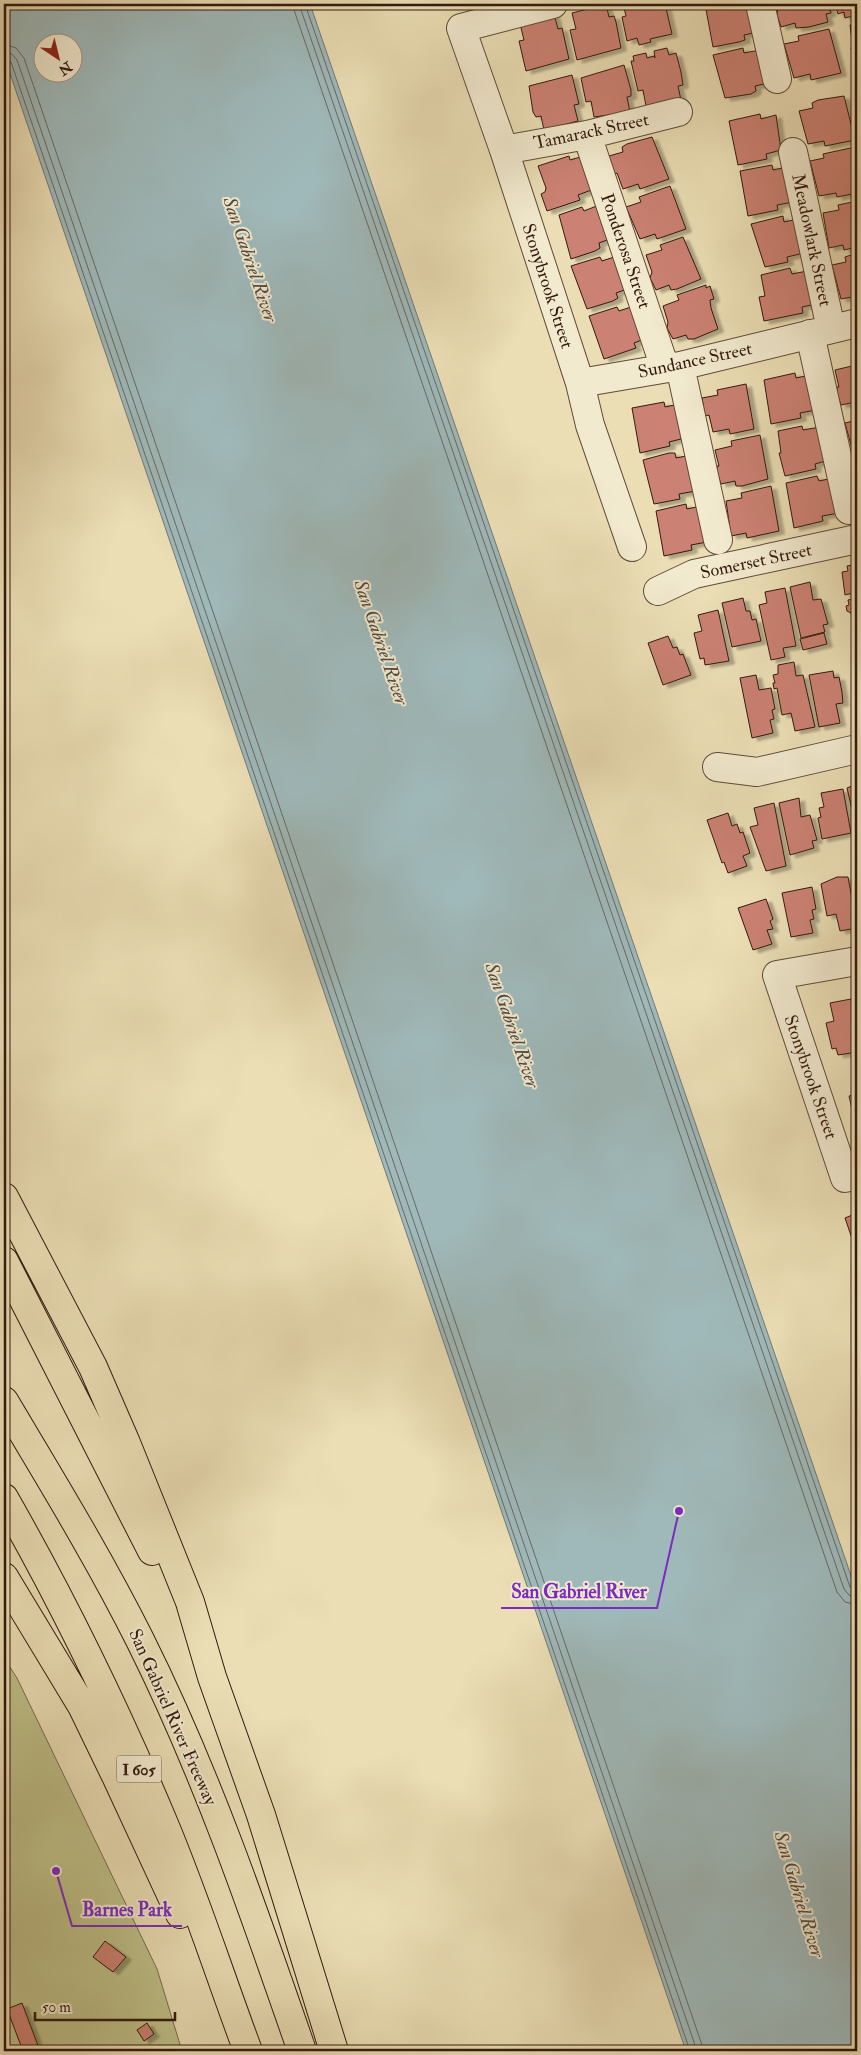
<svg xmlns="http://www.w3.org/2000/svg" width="861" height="2055" font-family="'IM FELL Double Pica',serif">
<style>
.green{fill:#bebf88;stroke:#786c4b}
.water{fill:#9fb9ba;stroke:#737975;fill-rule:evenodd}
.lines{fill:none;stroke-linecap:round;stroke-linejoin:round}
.shore{stroke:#686964;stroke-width:1}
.building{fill:#cb8173;stroke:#32190e;filter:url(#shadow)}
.minor-casing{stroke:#604a38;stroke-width:30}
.highway-casing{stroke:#32190e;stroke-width:30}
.minor{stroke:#f2eacf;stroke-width:28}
.highway{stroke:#ebdeb5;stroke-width:28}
.labels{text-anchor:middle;stroke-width:4;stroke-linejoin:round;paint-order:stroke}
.shield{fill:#f2eacf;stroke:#6c5848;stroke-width:1}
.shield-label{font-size:16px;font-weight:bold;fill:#32190e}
.street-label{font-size:18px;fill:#32190e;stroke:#f2eacf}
.water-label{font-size:19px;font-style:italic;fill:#534942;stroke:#f2eacf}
.leader{fill:none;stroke:#7b2cbf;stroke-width:2}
.callout-dot{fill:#7b2cbf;stroke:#f2eacf;stroke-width:2}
.callout-label{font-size:19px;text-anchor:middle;font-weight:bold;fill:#7b2cbf;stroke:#f2eacf;stroke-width:4;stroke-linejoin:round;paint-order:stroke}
</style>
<defs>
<filter id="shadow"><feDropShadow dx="5.5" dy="3" stdDeviation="1" flood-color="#0004"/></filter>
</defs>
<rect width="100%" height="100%" fill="#ebdeb5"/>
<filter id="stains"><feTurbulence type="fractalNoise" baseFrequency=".004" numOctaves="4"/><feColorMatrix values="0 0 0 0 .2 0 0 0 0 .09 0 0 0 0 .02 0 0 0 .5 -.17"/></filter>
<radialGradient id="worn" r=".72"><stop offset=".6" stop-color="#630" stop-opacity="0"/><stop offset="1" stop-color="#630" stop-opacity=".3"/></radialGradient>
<path class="green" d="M4,1658L17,1678L157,1969L182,2051H4Z"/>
<path class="water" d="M4,4H310L857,1593V2051H686L4,56ZM42,42H72V72H42Z"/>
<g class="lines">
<path class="shore" d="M292,4L837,1592L845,1602L857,1605
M299,4L844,1589L849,1595L857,1598
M305,4L850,1587L857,1591
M4,44L16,48L24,58L704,2051
M4,52L12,54L17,60L697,2051
M4,58L11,62L690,2051"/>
</g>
<path class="building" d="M606,4L609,17L614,16L616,22L621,48L577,60L570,30L576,29L572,13L588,9L594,5Z
M623,4H665L672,34L650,39L651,42L639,45L637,38L627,41L622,17L626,16Z
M705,4H750L758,32L744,35L745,40L739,42L713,47Z
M778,4H824L825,6L829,5L831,13L826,14L828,22L809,27L796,28L795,23L781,27L777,15Z
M835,4H857V15L845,18L844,12L838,14Z
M554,14L558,29L562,28L569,59L526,71L519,41L524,40L520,24Z
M857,23V69L856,70L851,48L853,47L850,25Z
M829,29L841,73L811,80L810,74L794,78L784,44L799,41L798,36Z
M667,48L669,55L676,53L681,72L683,85L678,86L681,100L646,106L643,90L638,91L631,61H634L633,56L646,53L647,58L654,56L655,58L654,51Z
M743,48L744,53L760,50L769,83L755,86L756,91L751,94L725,98L713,55Z
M624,65L631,90V96L627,97L630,112L594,117L591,101L586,102L581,78Z
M572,75L579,104L574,105L578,121L544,130L541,116L536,117L533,112L529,86Z
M844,96L855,140L825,146L824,141L808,144L799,111L813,108L812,103L818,100Z
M760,114L761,119L776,115L781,150L766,154L767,159L738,165L729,121Z
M652,137L669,179L640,189L638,184L623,189L617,173L615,174L612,169L609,156L623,152L622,147L627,144Z
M855,147L857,193L837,197L836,193L819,196L810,161L824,158L823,154Z
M569,156L570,160L584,156L594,189L578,195L580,200L547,211L541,194L545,192L546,188L538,166Z
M772,165L773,170L787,167L793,202L777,205L778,210L748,216L740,171Z
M670,186L686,229L657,239L655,234L640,239L626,207L641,202L639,197Z
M857,201V247L844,250L843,245L829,248L823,213L839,210L838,205Z
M599,205L613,238L599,243L600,248L595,251L571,259L559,215L582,207L584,211Z
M783,216L784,222L798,219L804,253L787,257L788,262L765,267L751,224Z
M683,237L701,279L677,289L671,290L669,285L656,290L650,278L652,272L646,255L662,250L660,245Z
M857,253V296L841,299L832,265L846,262L845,257Z
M617,256L630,288L616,293L618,298L613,301L587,309L571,266L600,257L602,261Z
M790,268L792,274L807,271L816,304L802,307L803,313L764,321L759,297L765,296L761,275Z
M706,285V288L710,286L714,299L710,300L711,308L718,329L694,339H688L686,335L673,339L667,328L668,322L663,306L679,300L677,295Z
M634,306L647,338L634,343L636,348L604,359L589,316L617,307L619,311Z
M857,361V407L855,402L841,405L837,393V387H839L835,370L852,366V363Z
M795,373L796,378L810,375L816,410L800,413L801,418L771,424L764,380Z
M746,384L754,429L730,434L729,429L713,432L709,415L705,416L702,398L718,395L717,390Z
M664,402L665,407L679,404L685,438L669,442L670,446L640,453L632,408Z
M857,420V456H854L845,423Z
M802,426L803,430L820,427L829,460L815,464L816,469L785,476L779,453H781L778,431Z
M760,435L768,479L742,486H736L735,481L721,484L717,472V466H719L715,450L732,446L731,441Z
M669,453H675L676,458L691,455L696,491L679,494L680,499L654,504L643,460Z
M817,476L819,481L833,478L839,513L822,516L823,521L794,528L786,483Z
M771,486L779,531L747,538L746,533L731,536L726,501L742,498L741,493Z
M686,504L687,509L701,506L707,542L691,545L692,550L664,556L656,511Z
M857,564V592L845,595L842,572L848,571L847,566Z
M810,582L813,600L821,599L828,624L823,625L825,632L801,638L790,587Z
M785,588L796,646L783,648L785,657L771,660L759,605L767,603L765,592Z
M743,598L746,611H750L752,620L756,619L761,641L732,647L722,603Z
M857,598V626L854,627L851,613L847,611L846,606L849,605L848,600Z
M718,610L729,661L705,665L704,658L700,659L694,633L702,631L698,615Z
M857,631V652L855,632Z
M824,633L827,644L803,650L800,639Z
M668,636L673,648L677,647L680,655L683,654L691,675L663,685L648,643Z
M794,662L796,676L803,675L815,727L795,731L791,713L782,715L777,688L774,689L773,683H775L773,675L778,674V665Z
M833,671L834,678L839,677L842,692L843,703L836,704L840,723L819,727L809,675Z
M756,675L759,690L771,688L775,709L772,710L774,719L770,720L773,733L752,738L740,678Z
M857,784V832L847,788Z
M843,789L851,833L822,839L818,818L821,817L819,808L824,807L821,793Z
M799,798L801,817L810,815L817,840L812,841L814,848L790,855L779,803Z
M774,803L786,866L766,871L750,827L758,825L754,808Z
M728,813L732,826L737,824L740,833L743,832L750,853L743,856L747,866L728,873L724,862L722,863L707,820Z
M837,877H848L855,914L857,913V928L840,931L836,914L827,916L821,884Z
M812,887L816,909L812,910L814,919L810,920L813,933L791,937L782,893Z
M766,899L773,919L770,921L773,929L767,930L772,944L753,950L738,908Z
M851,999L857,1031V1052L838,1055L836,1048L832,1049L826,1023L834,1021L830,1003Z
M857,1094V1117L854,1118L849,1096Z
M857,1213V1253L845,1218Z
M105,1941L126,1957L113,1972L93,1957Z
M22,2003L40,2051H23L7,2009Z
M147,2023L154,2034L144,2041L137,2030Z"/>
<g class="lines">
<defs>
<path id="minor" d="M553,4L461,28L504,150L580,383L590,425L632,547
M760,4L777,79
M587,135L665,368
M504,150L587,135L678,112
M793,152L831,329
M810,334L849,510
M680,366L718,540
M580,383L680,366L857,323
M658,591L694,574L857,539
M717,767L757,772L857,749
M857,961L777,975L845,1178L857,1175"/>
<path id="highway" d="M4,1197L93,1367L126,1443L190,1602L212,1677L261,1815L334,2051
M4,1261L152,1551
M4,1401C51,1480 99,1558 140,1640C206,1772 254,1912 302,2051
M4,1498C64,1603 117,1712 164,1824C195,1898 220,1976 248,2051
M4,1577L82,1706L116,1776L180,1914"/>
</defs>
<use href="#minor" class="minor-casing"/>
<use href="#highway" class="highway-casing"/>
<use href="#minor" class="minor"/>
<use href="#highway" class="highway"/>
</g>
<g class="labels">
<rect class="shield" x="116.5" y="1755.5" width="45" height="27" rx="4"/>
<g class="shield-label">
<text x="139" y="1775">I 605</text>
</g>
<g class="street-label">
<text transform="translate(591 131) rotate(-12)" y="6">Tamarack Street</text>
<text transform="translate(812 240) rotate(78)" y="6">Meadowlark Street</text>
<text transform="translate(626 251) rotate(71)" y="6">Ponderosa Street</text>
<text transform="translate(548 286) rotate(72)" y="6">Stonybrook Street</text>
<text transform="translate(695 360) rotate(-12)" y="6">Sundance Street</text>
<text transform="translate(756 561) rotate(-12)" y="6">Somerset Street</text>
<text transform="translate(811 1077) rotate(71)" y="6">Stonybrook Street</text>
<text transform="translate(173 1717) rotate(66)" y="6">San Gabriel River Freeway</text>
</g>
<g class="water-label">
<text transform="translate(251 259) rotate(71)" y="7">San Gabriel River</text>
<text transform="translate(382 642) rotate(71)" y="7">San Gabriel River</text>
<text transform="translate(513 1025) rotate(71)" y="7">San Gabriel River</text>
<text transform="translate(800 1894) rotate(73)" y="7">San Gabriel River</text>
</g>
</g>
<path class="leader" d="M679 1511L657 1608H501M56 1871L72 1926H182"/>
<g class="callout-dot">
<circle cx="679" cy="1511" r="5"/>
<circle cx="56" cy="1871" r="5"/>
</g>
<g class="callout-label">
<text x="579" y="1598">San Gabriel River</text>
<text x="127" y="1916">Barnes Park</text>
</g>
<rect width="861" height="2055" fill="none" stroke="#ebdeb5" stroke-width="20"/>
<rect x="5" y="5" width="851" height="2045" fill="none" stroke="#32190e" stroke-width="2.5"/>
<rect x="10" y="10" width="841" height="2035" fill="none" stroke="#32190e"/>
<g transform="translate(58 58) rotate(145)"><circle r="24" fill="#f2eacf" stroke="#a59682"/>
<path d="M0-4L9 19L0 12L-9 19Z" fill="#8f2418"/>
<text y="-8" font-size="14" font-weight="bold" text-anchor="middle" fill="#32190e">N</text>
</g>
<path d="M35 2012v8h140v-8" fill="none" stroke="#32190e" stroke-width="2.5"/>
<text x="42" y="2012" font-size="15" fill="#32190e" stroke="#f2eacf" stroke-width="4" paint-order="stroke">50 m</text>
<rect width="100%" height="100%" filter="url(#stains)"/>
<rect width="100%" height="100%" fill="url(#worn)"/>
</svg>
